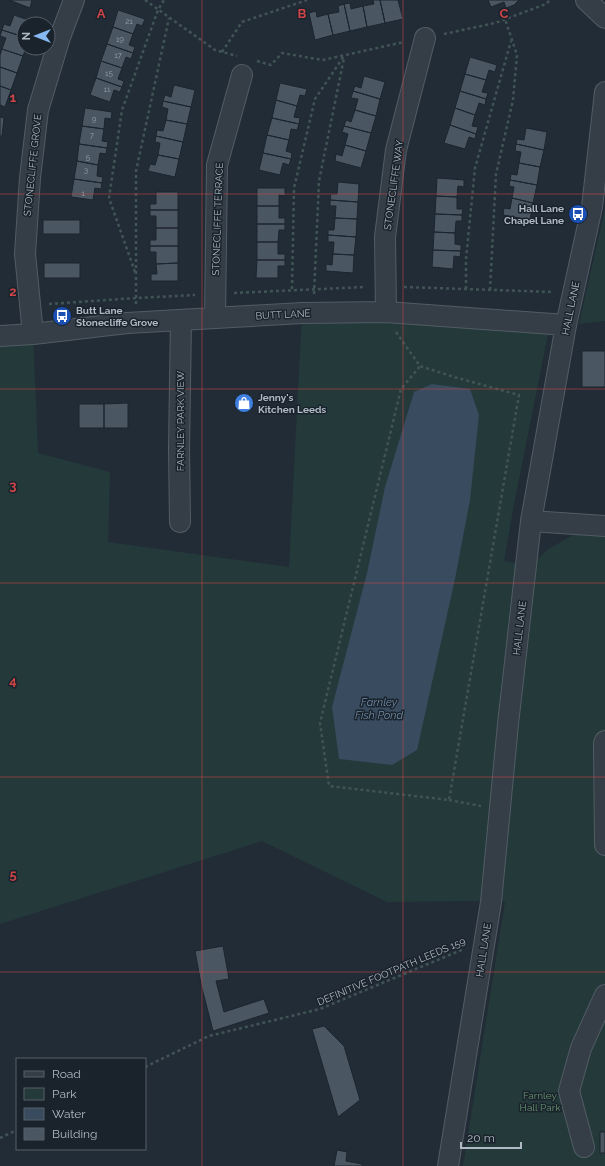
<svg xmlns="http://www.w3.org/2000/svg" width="605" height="1166" font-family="Raleway,sans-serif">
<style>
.green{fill:#243939}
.water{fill:#384b5f}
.building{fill:#4a5763;stroke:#1c252e}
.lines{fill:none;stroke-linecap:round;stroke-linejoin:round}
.minor-casing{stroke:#525c65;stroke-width:22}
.path{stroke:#415455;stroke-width:2.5;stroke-dasharray:3 3;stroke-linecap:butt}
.minor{stroke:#353e47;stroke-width:20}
.grid{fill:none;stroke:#ce4547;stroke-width:1;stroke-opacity:0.55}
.labels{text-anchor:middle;stroke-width:3;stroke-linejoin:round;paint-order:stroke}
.number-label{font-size:8px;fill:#96a0ac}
.street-label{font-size:10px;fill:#afb9c4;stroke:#1a232c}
.poi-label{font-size:10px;font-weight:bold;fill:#afb9c4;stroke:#1a232c;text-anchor:start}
.park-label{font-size:10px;fill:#68936f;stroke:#1a232c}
.water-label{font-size:11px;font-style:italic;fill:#718ca7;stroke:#1a232c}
.grid-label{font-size:13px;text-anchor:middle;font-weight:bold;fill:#ce4547;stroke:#1a232c;stroke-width:3;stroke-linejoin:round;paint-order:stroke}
</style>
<rect width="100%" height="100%" fill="#222c37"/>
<path class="green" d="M605,209V321L579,324Z
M302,313L550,324L515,499L504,561L531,566L547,550L575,534L605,527V1166H463L505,902L477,901L387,902L262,841L0,924V336L33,334L38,453L110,472L108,542L289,567Z"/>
<path class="water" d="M432,384L470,389L479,415L470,500L455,579L417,750L392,765L339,759L332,707L367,573L385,487L414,392Z"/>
<path class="building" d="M9,0H32L30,8Z
M373,0H380L385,23L367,27L363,6L374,4Z
M380,0H398L403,19L385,23Z
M488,0H519L514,5L506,8L504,2L491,7Z
M350,3L351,9L363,6L367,27L350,31L344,4Z
M344,4L350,31L333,35L328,14L339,12L338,6Z
M118,10L145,19L142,26L137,24L133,34L113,27Z
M316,11L317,17L328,14L333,35L315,40L309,13Z
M14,15L34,22V24H24V37L2,30L4,24L10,26Z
M113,27L133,34L129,45L135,47L133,53L107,44Z
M2,30L24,37V48H26L23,56L2,49L6,38L0,36Z
M107,44L133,53L131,59L126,57L122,68L101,61Z
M2,49L23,56L17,73L0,67V55Z
M470,57L497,65L495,72L489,70L486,80L465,74Z
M101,61L122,68L118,79L124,81L122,87L96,78Z
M0,67L17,73L11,90L0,86Z
M465,74L486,80L482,92L488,93L486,99L460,91Z
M364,76L385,82L380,99L353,91L355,86L361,88Z
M96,78L122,87L120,92L114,90L110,102L90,95Z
M280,83L307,89L305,96L300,95L297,106L276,100Z
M174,85L195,90L191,107L163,101L165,95L171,97Z
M0,86L11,90L5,107L0,105Z
M353,91L380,99L376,116L355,110L358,99L351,98Z
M460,91L486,99L485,105L479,103L475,115L455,108Z
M276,100L297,106L294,117L300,118L299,124L272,118Z
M163,101L191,107L187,124L166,120L168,109L162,107Z
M85,108L112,112L111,119L105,118L104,129L82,126Z
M455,108L475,115L472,126L478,127L476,134L450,125Z
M355,110L376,116L371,133L344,126L346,120L351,122Z
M0,117L4,118L2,136H0Z
M272,118L299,124L297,130L291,129L289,140L267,135Z
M166,120L187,124L183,142L156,136L157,130L163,131Z
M450,125L476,134L475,139L469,137L465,149L444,143Z
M82,126L104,129L102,141L108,142L107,148L79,144Z
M344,126L371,133L366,151L345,145L348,134L342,132Z
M526,128L547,132L544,150L516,144L517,139L524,140Z
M267,135L289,140L286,151L292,153L291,159L263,153Z
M156,136L183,142L179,159L158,155L160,143L155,142Z
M79,144L107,148L106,154L100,153L98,165L77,161Z
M516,144L544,150L540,167L519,163L521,152L515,151Z
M345,145L366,151L361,168L335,161L336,154L342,156Z
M263,153L291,159L289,165L283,163L280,175L259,170Z
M158,155L179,159L175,177L148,171L150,164L155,165Z
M77,161L98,165L97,176L103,177L102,183L74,179Z
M519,163L540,167L537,185L510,180L511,174L517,175Z
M437,178L464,180V187L458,186L457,197L436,196Z
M74,179L102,183L101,189L95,188L93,200L71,197Z
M510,180L537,185L533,203L512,198L514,187L509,186Z
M338,182L359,184L358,202L330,200L331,194H337Z
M257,188H285V196L279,195V206H257Z
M156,192H178V210H150V204H156Z
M436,196L457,197V209H463L462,215L435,214Z
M512,198L533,203L530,220L503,215L504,208L510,209Z
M330,200L358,202L357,219L335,218L336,206H330Z
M257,206H279V218H285V224H257Z
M150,210H178V228H156V216H150Z
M435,214L462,215V221H456L455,233L434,232Z
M335,218L357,219L356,237L328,235V230H334Z
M43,220H80V234H43Z
M257,224H285V230H279L278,242H257Z
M156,228H178V246H150V240H156Z
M434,232L455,233V244L461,245V251L433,250Z
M328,235L356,237L354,255L333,254L334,242H328Z
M257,242H278V254H285V260H257Z
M150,246H178V263L156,264V252H150Z
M433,250L461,251L460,257L454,256L453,269L432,267Z
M333,254L354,255L353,273L326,271V264L332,265Z
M257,260H285V266H278V278H256Z
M44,263H80V278H44Z
M178,263V281H151V274H157L156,264Z
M582,351H605V387H582Z
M128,403V428H104V404Z
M79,404H104V428H79Z
M223,946L229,979L216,981L224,1012L264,999L269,1013L213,1031L201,984L195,951Z
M324,1026L344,1046L360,1100L338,1117L312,1029Z
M600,1132H605V1153H600Z
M337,1150L347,1152L346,1161L362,1164V1166H334Z"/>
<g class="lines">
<defs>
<path id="minor" d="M586,0L605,18
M386,312L385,237L396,150L425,38
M215,318L217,165L242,75
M33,334L25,254L30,178L38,110L60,37L74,0
M0,336L33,334L127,323L302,313L386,312L566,325
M531,521L605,526
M180,522L179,448L181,320
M605,741L604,743L605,845
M584,1147L569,1091L581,1048L605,995
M448,1166L491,902L508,724L531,521L566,325L592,207L605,92"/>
</defs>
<use href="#minor" class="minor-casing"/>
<path class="path" d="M145,0L215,50L237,56
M444,34L495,23L546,4L550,0
M222,52L242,22L307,0
M257,61L271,65L282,53L323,60L404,42
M135,272L109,198L122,110L158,10L164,0
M404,287L553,292
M292,289L294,188L315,99L344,56
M466,289V259L475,168L511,41
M490,290L496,174L513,100L517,55L505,19
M234,293L365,287
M314,294L319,181L344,58
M49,304L136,298L195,295
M136,304V171L169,18
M396,332L420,366L454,377L519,395L449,800L329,786L320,723L401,389L420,366
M449,800L481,806
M145,1067L209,1036L320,1009L464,949
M0,1138L17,1130"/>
<use href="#minor" class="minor"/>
</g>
<path class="grid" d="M202,0V1166M403,0V1166M0,194H605M0,389H605M0,583H605M0,777H605M0,972H605"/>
<defs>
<symbol id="bus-disc" viewBox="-11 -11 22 22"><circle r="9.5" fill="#1a4fb4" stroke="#1a232c"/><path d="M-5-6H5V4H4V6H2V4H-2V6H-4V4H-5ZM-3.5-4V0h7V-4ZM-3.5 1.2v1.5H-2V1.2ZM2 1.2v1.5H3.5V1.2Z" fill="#fff"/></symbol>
<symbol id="shop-disc" viewBox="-11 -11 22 22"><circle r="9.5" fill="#3f7fe0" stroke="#1a232c"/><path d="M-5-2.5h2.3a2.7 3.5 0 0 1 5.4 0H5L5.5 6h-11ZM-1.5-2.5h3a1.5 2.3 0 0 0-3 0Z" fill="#fff"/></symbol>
</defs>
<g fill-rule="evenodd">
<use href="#bus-disc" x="567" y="203" width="22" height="22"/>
<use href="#bus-disc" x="51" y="305" width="22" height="22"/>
<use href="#shop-disc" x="233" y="392" width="22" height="22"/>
</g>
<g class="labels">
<g class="number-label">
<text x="129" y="24">21</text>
<text x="120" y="42">19</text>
<text x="118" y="58">17</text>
<text x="109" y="76">15</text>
<text x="107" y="92">11</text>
<text x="94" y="122">9</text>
<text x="92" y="138">7</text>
<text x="88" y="160">5</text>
<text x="86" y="173">3</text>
<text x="83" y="196">1</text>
</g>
<g class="street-label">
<text transform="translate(32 165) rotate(-84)" y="4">STONECLIFFE GROVE</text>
<text transform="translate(393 185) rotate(-82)" y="4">STONECLIFFE WAY</text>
<text transform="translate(217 219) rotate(-88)" y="4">STONECLIFFE TERRACE</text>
<text transform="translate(570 308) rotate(-78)" y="4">HALL LANE</text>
<text transform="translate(283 314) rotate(-3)" y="4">BUTT LANE</text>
<text transform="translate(180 421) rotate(-90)" y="4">FARNLEY PARK VIEW</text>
<text transform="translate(519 628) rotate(-83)" y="4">HALL LANE</text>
<text transform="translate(483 950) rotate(-81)" y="4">HALL LANE</text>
<text transform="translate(391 971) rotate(-23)" y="4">DEFINITIVE FOOTPATH LEEDS 159</text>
</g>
<g class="poi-label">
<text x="564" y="212" text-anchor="end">Hall Lane<tspan x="564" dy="12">Chapel Lane</tspan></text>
<text x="76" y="314">Butt Lane<tspan x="76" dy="12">Stonecliffe Grove</tspan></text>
<text x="258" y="401">Jenny's<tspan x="258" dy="12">Kitchen Leeds</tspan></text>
</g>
<g class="park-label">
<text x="540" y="1099">Farnley<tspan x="540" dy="12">Hall Park</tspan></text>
</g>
<g class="water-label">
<text x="379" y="706">Farnley<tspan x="379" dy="13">Fish Pond</tspan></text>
</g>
</g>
<g class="grid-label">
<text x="101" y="18">A</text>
<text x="302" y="18">B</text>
<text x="504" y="18">C</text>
<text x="13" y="102">1</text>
<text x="13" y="296">2</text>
<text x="13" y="490">3</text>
<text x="13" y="685">4</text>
<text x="13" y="879">5</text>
</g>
<rect x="16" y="1058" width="130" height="92" fill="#1a232c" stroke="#565f69"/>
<rect x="24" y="1071" width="20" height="6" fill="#353e47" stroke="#565f69"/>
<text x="52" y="1078" font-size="12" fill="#afb9c4">Road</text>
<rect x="24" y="1088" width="20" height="12" fill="#243939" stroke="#565f69"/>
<text x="52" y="1098" font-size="12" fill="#afb9c4">Park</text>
<rect x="24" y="1108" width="20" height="12" fill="#384b5f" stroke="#565f69"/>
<text x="52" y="1118" font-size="12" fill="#afb9c4">Water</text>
<rect x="24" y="1128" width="20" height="12" fill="#4a5763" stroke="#565f69"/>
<text x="52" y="1138" font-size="12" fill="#afb9c4">Building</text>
<g transform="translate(36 36) rotate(270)"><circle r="19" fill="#1a232c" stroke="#565f69"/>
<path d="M0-3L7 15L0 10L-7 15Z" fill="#86b8f2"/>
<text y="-6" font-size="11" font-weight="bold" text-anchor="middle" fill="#afb9c4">N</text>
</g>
<path d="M461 1142v6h60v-6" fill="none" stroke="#afb9c4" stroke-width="2"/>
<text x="467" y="1142" font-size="12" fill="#afb9c4" stroke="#1a232c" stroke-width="3" paint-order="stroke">20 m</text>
</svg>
